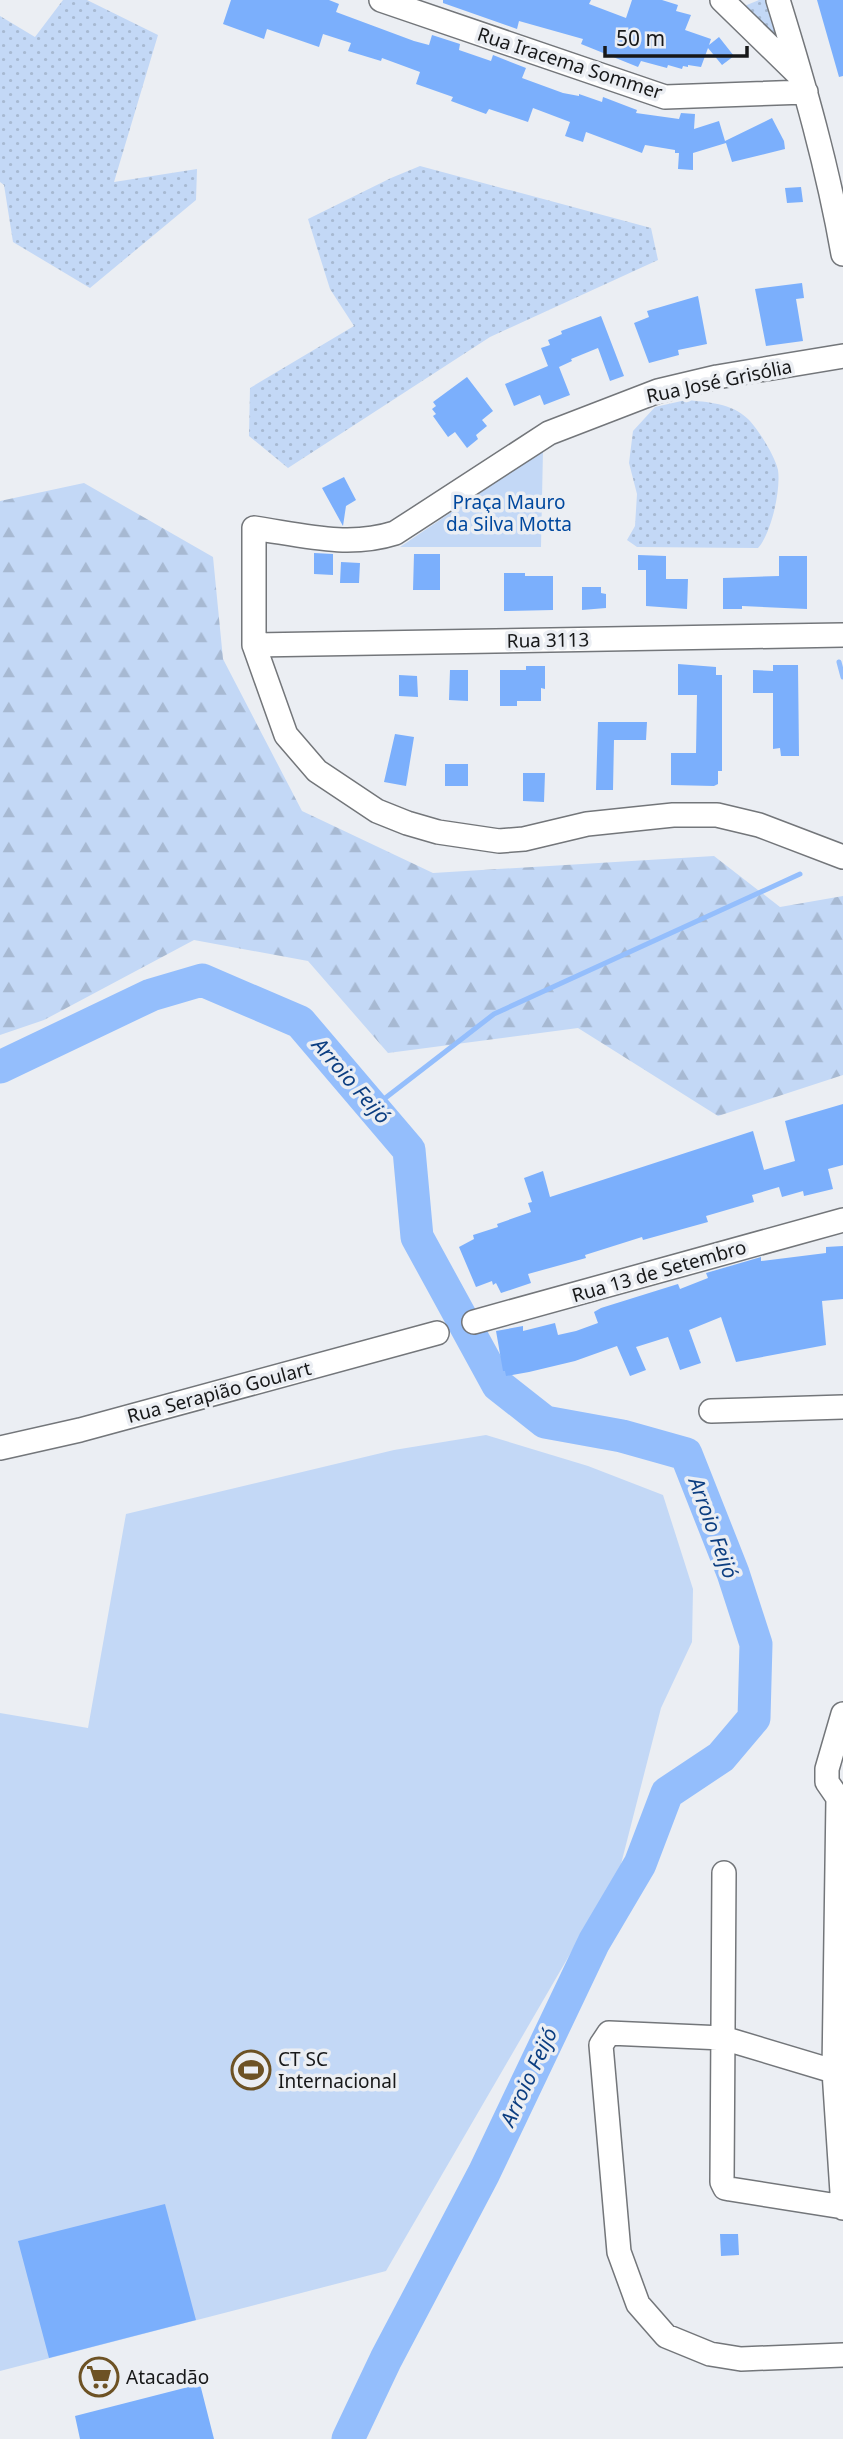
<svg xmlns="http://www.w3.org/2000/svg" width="843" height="2439" font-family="'Noto Sans',sans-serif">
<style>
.grass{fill:url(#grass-dots)}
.forest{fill:url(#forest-firs)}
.park{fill:#c3d8f6}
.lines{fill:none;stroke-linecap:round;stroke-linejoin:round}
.stream{stroke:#94befc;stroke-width:5}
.river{stroke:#94befc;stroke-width:33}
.building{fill:#7baffc}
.minor-casing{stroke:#73767a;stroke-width:26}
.minor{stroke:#fff;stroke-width:23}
.labels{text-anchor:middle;stroke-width:7;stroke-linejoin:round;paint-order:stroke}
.street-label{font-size:19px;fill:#171819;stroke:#ebeef3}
.park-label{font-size:19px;fill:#00489e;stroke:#ebeef3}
.poi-label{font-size:19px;fill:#171819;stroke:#ebeef3;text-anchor:start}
.water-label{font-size:21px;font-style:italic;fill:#0c3e81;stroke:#ebeef3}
</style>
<defs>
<pattern id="grass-dots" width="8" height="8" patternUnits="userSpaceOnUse" patternTransform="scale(1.75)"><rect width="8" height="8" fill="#c3d8f6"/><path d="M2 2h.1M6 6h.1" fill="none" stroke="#a7b9d2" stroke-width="1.8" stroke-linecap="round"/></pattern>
<pattern id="forest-firs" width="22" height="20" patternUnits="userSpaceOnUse" patternTransform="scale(1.75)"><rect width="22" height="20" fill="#c3d8f6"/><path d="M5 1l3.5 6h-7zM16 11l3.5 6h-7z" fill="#a7b9d2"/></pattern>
</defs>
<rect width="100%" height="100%" fill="#ebeef3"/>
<path class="grass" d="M63,0H87L158,35L114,182L197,169L196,200L90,288L13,242L4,185L0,182V16L35,37Z
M759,0H772L790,57L742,7Z
M420,166L651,228L658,260L490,337L288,468L249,436L250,388L354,326L330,289L308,219L391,178Z
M686,400C707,402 732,403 748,419C758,429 775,456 778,470C781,490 771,534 758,548L637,547L627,540L635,526L637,494L629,463L633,431L655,407Z"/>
<path class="forest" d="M84,483L213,557L223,659L302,811L433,873L714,856L780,907L843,896V1075L718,1116L578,1028L388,1053L308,961L194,940L44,1020L0,1035V501Z"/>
<path class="park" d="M543,450L541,547H400Z
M486,1435L588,1466L663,1495L693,1589L692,1642L661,1708L620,1868L386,2271L0,2371V1713L88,1728L126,1514L394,1450Z"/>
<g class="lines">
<path class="stream" d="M839,662L843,677
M375,1106L494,1014L800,874"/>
<path class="river" d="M0,1067L151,995L202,980L300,1022L409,1150L417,1237L498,1385L545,1422L622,1436L686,1454L733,1573L756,1644L754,1718L721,1757L667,1793L640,1864L594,1942L484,2173L386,2359L348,2439"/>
</g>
<path class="building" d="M231,0H329L339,4L336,12L414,41L429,45L432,35L460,44L459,50L491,61L493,55L526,68L522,78L563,93L579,96V94L602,102L603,97L637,110L636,113L679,119L681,113L695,114L694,129L719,121L725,141L772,118L784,141L785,149L732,162L726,143L693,153V170L678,169L679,153H675V150L645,145L642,153L586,132L583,142L565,136L570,122L533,108L528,122L489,109L486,114L451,101L453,97L416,84L420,72L382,58L381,61L348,51L351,43L323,34L319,47L267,29L264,39L223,24Z
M443,0H591L589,4L626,18L632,0H662L678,5L676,11L691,15L685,30L711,39L709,45L719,37L734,56L722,65L708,48L701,67L688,65V67L683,66L682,69L668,65L667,68L641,61L638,67L581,44L583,39L519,21L517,29L443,3Z
M817,0H843V76L839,77Z
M801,187L803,202L787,203L785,188Z
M802,283L804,298L796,299L803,341L766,346L755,289Z
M698,296L707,344L678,350L679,355L649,363L634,323L649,317L647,311Z
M601,316L624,376L610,381L598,348L571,359L572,361L559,367L570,395L544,405L540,395L514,406L505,384L548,366L541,348L550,345L548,340L562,334L561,331Z
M467,377L493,411L482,420L487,426L476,435L478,439L467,448L455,432L448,437L433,416L436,414L432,409L436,406L433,402Z
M344,477L356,500L346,506L343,526L322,488Z
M314,553L333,554V575L314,574Z
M414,554H440V590H413Z
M638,555L666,556V579H688L687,609L646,606V570H638Z
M779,556H807V609L742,606V609H723V578L779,576Z
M341,562L360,563L359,583H340Z
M504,573H525V576H553V610L504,611Z
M582,587H601V593L606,594V608L582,610Z
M678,664L716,667V675H722V771H718V784L714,786L671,785V753H696L697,695H678Z
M773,665H798L799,756H781L780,748L773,749V693H753V670L773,671Z
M526,666H545V689L541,688V701H517V706H500V670H526Z
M450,670H468V701L449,700Z
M399,675L417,676L418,697L399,696Z
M598,722H647L646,740H614L613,790H596Z
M395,734L414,737L406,786L384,782Z
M445,764H468V786H445Z
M523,773H545L544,802L523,801Z
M843,1104V1165L828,1169L833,1189L804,1196L803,1191L782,1197L779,1187L752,1195L754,1202L706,1216L708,1222L643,1240L642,1237L585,1255L586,1258L528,1274L531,1283L501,1293L496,1283L493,1285L492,1281L476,1287L459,1247L474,1239L473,1235L498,1227L497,1224L531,1212L528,1203L532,1202L524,1178L543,1171L550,1197L753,1131L764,1170L795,1161L785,1121Z
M843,1246V1299L822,1301L826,1345L736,1362L721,1317L689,1330L701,1363L680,1370L668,1337L636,1347L646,1370L630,1376L617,1346L575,1361L529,1372L506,1376L505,1371H503L496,1331L523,1326V1331L555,1323L558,1335L576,1331L598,1323L594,1312L601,1308L678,1284L680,1289L708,1278L706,1273L713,1271L761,1257V1261L826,1253V1247Z
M165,2204L196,2320L49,2358L18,2241Z
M720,2234H738L739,2255L721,2256Z
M200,2384L214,2439H80L75,2416Z"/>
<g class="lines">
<defs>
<path id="minor" d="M381,0L665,97L806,92
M722,0L800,76
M778,0C804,84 828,168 843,254
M843,356L717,377L658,391L549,433L395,533C348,548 302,535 254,528V645L286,735L317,771L377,811L407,823L438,832L499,841L524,839L587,824L673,815H717L759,825L843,857
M254,645L843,635
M474,1322L843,1220
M711,1411L843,1407
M0,1448L80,1430L437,1333
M838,1798L827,1782V1769L843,1714
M843,1799L838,1798L834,2071L843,2208
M724,1873L722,2182L725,2188L730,2189L843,2207
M843,2074L723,2038L609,2033L601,2045L619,2252L638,2304L666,2336L710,2354L741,2359L843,2355"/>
</defs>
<use href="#minor" class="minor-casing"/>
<use href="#minor" class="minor"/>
</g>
<defs>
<symbol id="stadium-ring" viewBox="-11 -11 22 22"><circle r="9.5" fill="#ebeef3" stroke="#6d5224" stroke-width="1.5"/><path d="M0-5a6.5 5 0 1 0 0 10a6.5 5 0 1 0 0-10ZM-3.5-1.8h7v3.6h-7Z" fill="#6d5224"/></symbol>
<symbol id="supermarket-ring" viewBox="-11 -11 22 22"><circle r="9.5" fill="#ebeef3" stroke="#6d5224" stroke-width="1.5"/><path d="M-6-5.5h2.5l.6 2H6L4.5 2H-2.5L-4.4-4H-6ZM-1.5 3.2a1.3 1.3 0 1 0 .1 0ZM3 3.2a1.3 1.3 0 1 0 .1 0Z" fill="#6d5224"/></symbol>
</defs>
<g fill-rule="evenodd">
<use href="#stadium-ring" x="229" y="2048" width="44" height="44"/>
<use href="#supermarket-ring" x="77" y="2355" width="44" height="44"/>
</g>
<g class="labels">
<g class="street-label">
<text transform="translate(570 63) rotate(18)" y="7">Rua Iracema Sommer</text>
<text transform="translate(719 381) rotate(-12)" y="7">Rua José Grisólia</text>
<text transform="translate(548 640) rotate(-1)" y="7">Rua 3113</text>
<text transform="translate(659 1271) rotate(-16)" y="7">Rua 13 de Setembro</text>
<text transform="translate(219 1392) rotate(-15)" y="7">Rua Serapião Goulart</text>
</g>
<g class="park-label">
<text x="509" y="509">Praça Mauro<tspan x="509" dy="22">da Silva Motta</tspan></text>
</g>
<g class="poi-label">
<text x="278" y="2066">CT SC<tspan x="278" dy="22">Internacional</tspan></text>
<text x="126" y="2384">Atacadão</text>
</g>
<g class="water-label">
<text transform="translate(351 1081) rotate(49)" y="7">Arroio Feijó</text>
<text transform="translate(713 1528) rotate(70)" y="7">Arroio Feijó</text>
<text transform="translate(529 2077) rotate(-65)" y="7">Arroio Feijó</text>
</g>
</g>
<path d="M605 46v10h142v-10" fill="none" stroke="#171819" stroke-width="3.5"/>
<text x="616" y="46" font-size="21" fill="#171819" stroke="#ebeef3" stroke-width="5" paint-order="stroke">50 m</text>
</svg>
